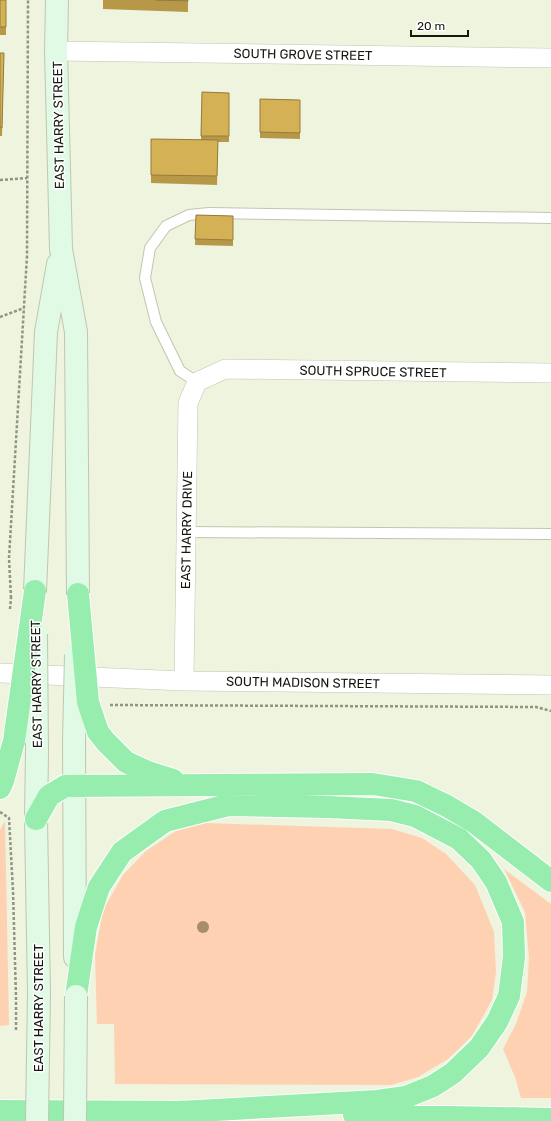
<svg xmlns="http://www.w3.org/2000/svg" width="551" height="1121" font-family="Rubik,sans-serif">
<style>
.green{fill:#fed1b2}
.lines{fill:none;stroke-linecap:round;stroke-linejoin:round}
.lane-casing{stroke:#c0c6b0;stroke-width:12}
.street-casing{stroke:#c0c6b0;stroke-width:20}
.secondary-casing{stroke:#c0c6b0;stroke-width:24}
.highway-casing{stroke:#fff;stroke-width:24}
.path{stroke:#8f9484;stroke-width:2.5;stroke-dasharray:3 2;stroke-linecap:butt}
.lane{stroke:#fff;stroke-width:10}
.street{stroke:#fff;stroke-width:19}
.secondary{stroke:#e0fae6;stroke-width:22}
.highway{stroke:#96edad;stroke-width:22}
.secondary-bridge-casing{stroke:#c0c6b0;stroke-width:24;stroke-linecap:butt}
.highway-bridge-casing{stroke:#fff;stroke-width:24;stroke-linecap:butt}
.path-bridge{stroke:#8f9484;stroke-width:2.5;stroke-dasharray:3 2;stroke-linecap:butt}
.secondary-bridge{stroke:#e0fae6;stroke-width:22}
.highway-bridge{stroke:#96edad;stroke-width:22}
.tree{fill:#a68e6c}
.wall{fill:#b79849}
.building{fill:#d5b155;stroke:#957c3c}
.labels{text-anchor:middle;stroke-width:3;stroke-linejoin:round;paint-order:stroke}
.street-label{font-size:13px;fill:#161810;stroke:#fff}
</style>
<rect width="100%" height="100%" fill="#eef4de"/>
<path class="green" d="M5,821L9,1025L0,1026V830Z
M205,823L392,829L422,838L446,854L475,885L494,932L496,972L492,1000L472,1036L448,1059L418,1077L391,1085L115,1084L114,1024H97L95,955L103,910L123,875L146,851L176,831Z
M504,869L551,904V1098H521L515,1077L503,1049L516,1024L527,992L529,958L525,912Z"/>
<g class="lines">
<defs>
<path id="lane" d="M197,382L180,371L156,322L145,278L150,248L166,226L189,215L209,213L551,218
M186,532L551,534"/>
<path id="street" d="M56,51L551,58
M0,673L184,681L551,685
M184,681L188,403L197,382L225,369L551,373"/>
<path id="secondary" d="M57,0L56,51L61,249L76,332L78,594
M35,591L46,332L58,264
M74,740L75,957
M37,752L36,819L39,994"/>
<path id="highway" d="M106,742L126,762L148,772L173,780
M0,788L3,781L14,741
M36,819L49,796L65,786L373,784L416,791L447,806L474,822L551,881
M76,996L86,927L99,887L122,852L165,821L228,805L328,807L391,810L415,816L459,839L481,860L496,882L513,922L514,957L509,996L497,1022L479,1048L453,1073L433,1086L406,1097L377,1101L179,1112
M0,1111L194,1112
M354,1115L551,1119"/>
</defs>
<use href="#lane" class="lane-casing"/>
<use href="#street" class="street-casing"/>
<use href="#secondary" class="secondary-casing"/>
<use href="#highway" class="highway-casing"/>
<path class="path" d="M0,180L27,178
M0,317L24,308
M11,598L9,558L27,256L28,0
M110,705L536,707L551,711
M0,812L9,818L13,891L16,997"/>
<use href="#lane" class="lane"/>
<use href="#street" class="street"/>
<use href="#secondary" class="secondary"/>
<use href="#highway" class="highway"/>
<defs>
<path id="secondary-bridge" d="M36,634L37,752
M74,740L76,655
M37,1121L39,994
M75,1121L76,996"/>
<path id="highway-bridge" d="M78,594L88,702L98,732L106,742
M14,741L35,591"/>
</defs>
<use href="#secondary-bridge" class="secondary-bridge-casing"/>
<use href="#highway-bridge" class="highway-bridge-casing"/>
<path class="path-bridge" d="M10,609L11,598
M16,1030V997"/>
<use href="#secondary-bridge" class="secondary-bridge"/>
<use href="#highway-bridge" class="highway-bridge"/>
</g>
<circle class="tree" cx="203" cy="927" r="6"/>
<path class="wall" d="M0,0H6V35H0Z
M103,0H188V12L103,9Z
M0,53H4L2,136H0Z
M202,92L229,93V142H218L217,185L151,183V139L201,140Z
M260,99L300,100V139L260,138Z
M196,215L233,216V246L195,245Z"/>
<path class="building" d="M0,0H6V27H0Z
M156,0H188V1Z
M0,53H4L2,128L0,127Z
M202,92L229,93V136H201Z
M260,99L300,100V133L260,132Z
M151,139L218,140L217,176L151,175Z
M196,215L233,216V240L195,239Z"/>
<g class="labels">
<g class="street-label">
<text transform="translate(303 54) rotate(1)" y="5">SOUTH GROVE STREET</text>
<text transform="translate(58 125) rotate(-91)" y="5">EAST HARRY STREET</text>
<text transform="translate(373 371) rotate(1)" y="5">SOUTH SPRUCE STREET</text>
<text transform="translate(186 530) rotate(-89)" y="5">EAST HARRY DRIVE</text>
<text transform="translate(303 682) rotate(1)" y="5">SOUTH MADISON STREET</text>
<text transform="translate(36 684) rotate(-91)" y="5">EAST HARRY STREET</text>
<text transform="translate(38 1008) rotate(-90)" y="5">EAST HARRY STREET</text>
</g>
</g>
<path d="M411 30v6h57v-6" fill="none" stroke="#161810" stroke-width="2"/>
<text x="417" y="30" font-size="12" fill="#161810" stroke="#ffffff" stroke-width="3" paint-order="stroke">20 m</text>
</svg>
